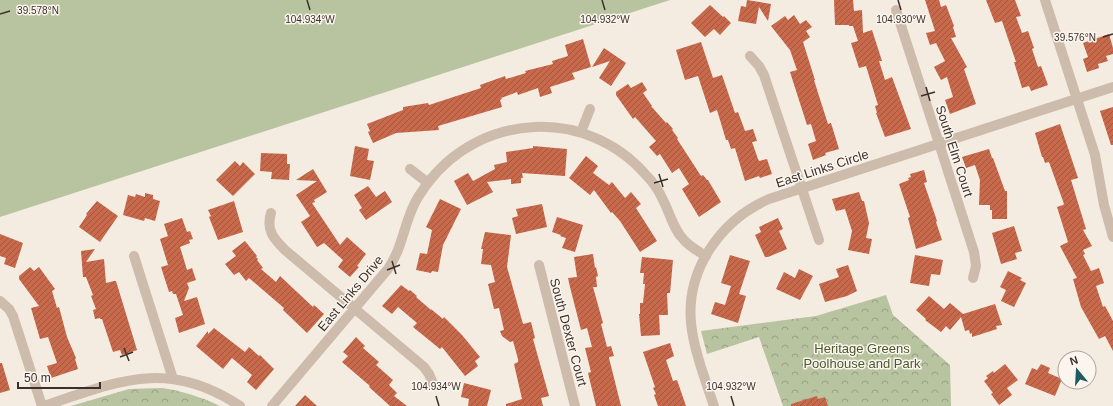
<svg xmlns="http://www.w3.org/2000/svg" width="1113" height="406" font-family="Arial,sans-serif">
<style>
.grass{fill:#b8c4a0}
.park{fill:url(#park-crowns)}
.building{fill:url(#building-hatch)}
.lines{fill:none;stroke-linecap:round;stroke-linejoin:round}
.street{stroke:#cdbbac;stroke-width:10}
.ticks{fill:none;stroke:#3b302b;stroke-width:1.5}
.labels{text-anchor:middle;stroke-width:3;stroke-linejoin:round;paint-order:stroke}
.street-label{font-size:13px;fill:#3b302b;stroke:#fbf5ee}
.park-label{font-size:13px;fill:#4a5a2e;stroke:#fbf5ee}
.ticks-label{font-size:10px;text-anchor:middle;fill:#3b302b;stroke:#fbf5ee;stroke-width:3;stroke-linejoin:round;paint-order:stroke}
</style>
<defs>
<pattern id="park-crowns" width="20" height="18" patternUnits="userSpaceOnUse"><rect width="20" height="18" fill="#b8c4a0"/><path d="M2 6a3 3 0 1 1 6 0M12 15a3 3 0 1 1 6 0" fill="none" stroke="#97a083"/></pattern>
<pattern id="building-hatch" width="6" height="6" patternUnits="userSpaceOnUse"><rect width="6" height="6" fill="#c8694b"/><path d="M-1 1l2-2M0 6l6-6M5 7l2-2" fill="none" stroke="#a4573f"/></pattern>
</defs>
<rect width="100%" height="100%" fill="#f4ebe1"/>
<path class="grass" d="M0,0H670L0,217Z"/>
<path class="park" d="M886,295L893,315L950,365L951,406H783L759,337L707,354L701,331L816,316Z
M162,388C183,391 201,397 220,406H71L129,389Z"/>
<path class="building" d="M747,0L771,4L768,21L759,7L756,24L738,21L741,6L746,7Z
M834,0H853L854,11L862,10L863,33L872,30L882,61H879L885,80L892,77L911,129L885,137L876,113H877L875,106L878,105L866,66L859,68L851,43L858,41L853,26H849V25H835Z
M925,0H939L941,7L946,5L954,26L953,27L956,37L951,38L967,67L964,69L976,104L950,114L945,100L953,97L947,77L941,80L934,67L945,61L936,43L930,45L926,33L935,31Z
M986,0H1015L1021,16L1016,17L1022,33L1028,31L1034,48L1032,49L1038,67L1041,66L1048,85L1031,91L1029,86L1022,88L1014,62H1016L1002,21L995,23Z
M710,5L723,17L724,16L731,23L720,35L714,29L705,37L691,23Z
M794,15L800,24L806,20L812,27L806,31L810,37L803,42L815,80H814L819,96L828,124L831,123L839,149L825,153L826,155L813,160L808,144L816,141L811,124L807,125L790,72L797,70L790,50L771,26L785,16L788,20Z
M1109,34L1113,48V54L1106,56L1108,61L1098,64L1099,68L1087,72L1083,59L1088,57L1083,43Z
M583,39L591,67L572,73L575,79L550,87L552,93L540,97L538,88L518,95L517,92L501,98L502,99L500,100L502,107L438,126L439,130L396,133L373,143L368,132L370,131L367,124L403,110V107L428,103L429,105L481,88L480,85L505,76L506,79L526,73L525,71L553,64L552,61L568,56L565,45Z
M701,42L713,78L722,75L735,113L738,112L745,131L753,129L757,141L752,142L758,159L759,161L767,159L772,174L760,178L759,176L745,181L735,148L731,149L728,140H726L717,110L710,113L698,76L685,80L676,50Z
M604,48L626,63L611,86L599,78L610,61L592,67Z
M642,82L647,90L643,93L652,106H651L666,123L667,122L673,129L672,130L678,138L677,139L701,176L703,175L707,180H708L721,202L699,217L682,189L689,184L679,168L672,173L660,154L657,156L649,147L656,141L635,117L633,119L616,95V92L628,84L631,88Z
M1113,107V145H1111L1100,111Z
M1060,124L1078,178L1071,180L1086,229L1083,230L1092,246L1083,250L1085,254L1083,255L1091,271L1099,268L1104,283L1096,286L1103,307L1105,306L1113,321V351L1105,336L1099,339L1081,307L1073,279L1077,278L1060,246L1068,242L1057,207L1063,205L1064,204L1049,162L1045,163L1043,157H1042L1035,133Z
M355,146L369,149L367,160L374,161L370,180L350,176Z
M533,146L567,149L565,176L522,173L523,178H521V183L511,184V179L487,182L493,192L467,205L454,181L468,173L473,181L495,169L494,165L507,162L506,152L533,148Z
M989,149L992,158H993L1005,191H1007V219H992V210H990V205H979L980,180L975,165L966,168L962,157Z
M261,153L287,154V164H290L289,180L271,179L272,172L260,171Z
M586,156L598,166L593,173L609,185L612,182L625,198L631,192L641,204L636,208L657,241L640,252L620,221L612,212L611,213L594,190L590,195L569,178Z
M235,161L240,166L243,162L255,174L233,196L216,180Z
M313,169L327,192L314,200L315,202L312,203L340,245L347,237L366,254L357,266L359,267L350,277L338,267L343,260L324,243L317,247L301,222L310,216L296,195L317,181L296,180Z
M924,170L927,182L924,183L937,221L936,222L942,240L916,249L908,218L910,217L899,184L909,180L908,178L911,177L910,174Z
M368,186L376,197L385,191L392,202L366,220L359,210L362,208L354,195Z
M859,192L862,201H864L869,223L866,238L872,239L869,254L848,250L852,231L845,209L836,211L832,199Z
M145,193L153,195V199L160,201L155,221L145,218L144,221L123,215L128,195L135,197L136,194L145,197Z
M440,199L461,209L443,245L438,272L432,271L431,273L416,270L420,253L427,254L432,230L426,227Z
M97,201L118,216L100,242L79,227L87,215L86,214Z
M234,201L243,232L218,240L209,217L211,216L208,210Z
M542,204L547,227L516,234L512,218L518,216L516,209Z
M557,217L583,225L575,252L562,248L566,238L560,236L561,235L552,232Z
M182,218L187,232L190,231L193,239L189,240L190,243L180,247L187,270L192,268L196,280L187,283L189,288L184,301L197,297L205,324L179,333L175,318L183,315L176,294H173L172,291L169,292L161,267L168,265L160,239L168,236L164,224Z
M778,218L783,229L779,231L787,249L768,257H765L755,235L761,232L759,227Z
M1014,226L1022,251L1015,253L1017,259L1001,264L992,233Z
M485,232L511,235L507,267L523,324L531,322L535,338L533,339L549,396L541,398L543,406H506V404L522,399L514,364L518,362V359L513,341L510,342L502,336L500,331L504,330L499,308L494,309L488,284L495,282L491,265L481,264L483,249H481Z
M0,234L23,243L15,268L4,264L6,258L0,256Z
M245,241L257,256L256,257L258,259L257,260L263,268L261,269L276,282L280,276L313,307L314,305L324,314L307,333L283,310L284,308L249,278L246,281L239,272L234,275L225,264L236,256L232,251Z
M95,249L86,262L104,259L106,283L114,281H116L137,350L122,355L120,350L113,352L102,319H100V318L95,319L93,310L96,309L91,296L93,295L86,277H83L81,251Z
M593,254L595,268L596,267L598,276L596,277L597,287H593L603,323L601,324L607,347L611,346L614,356L609,357V358L621,406H596L588,373L591,372L585,348L592,347L587,328L581,330L570,287L568,278L577,277L574,257Z
M730,255L750,261L739,294L746,296L738,323L711,314L715,302L725,305L731,286L721,283Z
M915,255L943,260L940,275L931,274L929,286L910,283Z
M642,257L673,260L670,293H667L668,315H659L660,335L641,336L639,314H640V303H643L645,284H643L644,273H640Z
M848,265L857,291L847,296L825,302L819,284L839,277L836,269Z
M30,267L34,271L39,267L55,289L52,291L57,308L59,307L67,337L76,358L75,359L78,369L51,378L47,366L57,363L48,337L40,339L31,308L39,306L19,279V276Z
M799,269L813,276L800,300L776,289L784,272L795,278Z
M1008,271L1022,278L1020,280L1026,283L1014,307L1001,301L1006,290L1000,287Z
M401,285L409,291L410,290L417,296L416,297L431,310V309L443,319L444,317L462,335L480,357L475,361L478,366L465,376L442,347L440,349L413,327L417,323L398,307L392,314L382,306Z
M929,296L944,309L950,303L963,314L995,304L1002,325L996,326L997,329L972,337V333L970,334L969,330L965,331L961,317L950,330L946,326L941,332L925,320L926,319L916,310Z
M214,328L245,352L249,347L259,356L260,355L274,369L256,390L247,382L252,375L232,358L223,369L196,346L208,331V334Z
M356,337L365,346L363,348L379,362L376,365L393,380L389,385L397,393L394,396L407,406H390L369,387L370,386L342,362L348,356L343,352Z
M670,343L674,356L666,360L673,381L677,380L686,406H658L654,395L656,394L653,388L655,387L643,352Z
M0,363H2L10,390L0,393Z
M1005,364L1018,380L1007,388L1012,395L999,405L991,394L993,393L984,381L988,378L986,376L993,371L994,373Z
M1041,364L1050,368L1048,373L1062,379L1055,396L1025,384L1032,368L1037,370Z
M464,383L491,390L487,406H468L469,399L461,397Z
M305,395L317,406H295Z
M817,396L818,399L825,397L828,406H791V404Z"/>
<g class="lines">
<path class="street" d="M1045,0L1095,155L1104,205L1113,237
M896,10L974,252L976,266L973,278
M750,56L759,66L764,75L819,240
M581,132L590,109
M410,169L428,183
M271,213C266,230 273,238 285,250L424,367L429,374L434,386
M134,256L173,379
M539,265L575,406
M0,301L9,309L13,316L42,406
M44,406C118,381 168,358 240,406
M272,406L388,269C402,248 403,229 413,207C416,199 422,191 427,184C481,112 587,107 646,175C653,182 659,191 663,200C670,213 673,229 684,240C690,247 698,251 706,256
M714,406C705,379 694,351 691,323C686,269 721,220 769,199L1113,87"/>
</g>
<path class="ticks" d="M307,0L310,10M602,0L605,10M898,0L901,10M0,14L10,11M1103,37L1113,34M926,87L930,101M921,96L935,92M659,174L663,187M654,183L668,179M392,261L396,274M387,270L400,265M124,348L129,361M120,357L133,352M436,396L439,406M731,396L734,406"/>
<g class="labels">
<g class="street-label">
<text transform="translate(955 151) rotate(72)" y="5">South Elm Court</text>
<text transform="translate(822 168) rotate(-18)" y="5">East Links Circle</text>
<text transform="translate(350 293) rotate(-50)" y="5">East Links Drive</text>
<text transform="translate(569 332) rotate(75)" y="5">South Dexter Court</text>
</g>
<g class="park-label">
<text x="862" y="353">Heritage Greens<tspan x="862" dy="15">Poolhouse and Park</tspan></text>
</g>
</g>
<g class="ticks-label">
<text x="38" y="14">39.578°N</text>
<text x="310" y="23">104.934°W</text>
<text x="605" y="23">104.932°W</text>
<text x="901" y="23">104.930°W</text>
<text x="1075" y="41">39.576°N</text>
<text x="436" y="390">104.934°W</text>
<text x="731" y="390">104.932°W</text>
</g>
<g transform="translate(1077 370) rotate(342)"><circle r="19" fill="#fbf5ee" stroke="#aea6a0"/>
<path d="M0-3L7 15L0 10L-7 15Z" fill="#1f5a5e"/>
<text y="-6" font-size="11" font-weight="bold" text-anchor="middle" fill="#3b302b">N</text>
</g>
<path d="M18 382v6h82v-6" fill="none" stroke="#3b302b" stroke-width="2"/>
<text x="24" y="382" font-size="12" fill="#3b302b" stroke="#fbf5ee" stroke-width="3" paint-order="stroke">50 m</text>
</svg>
